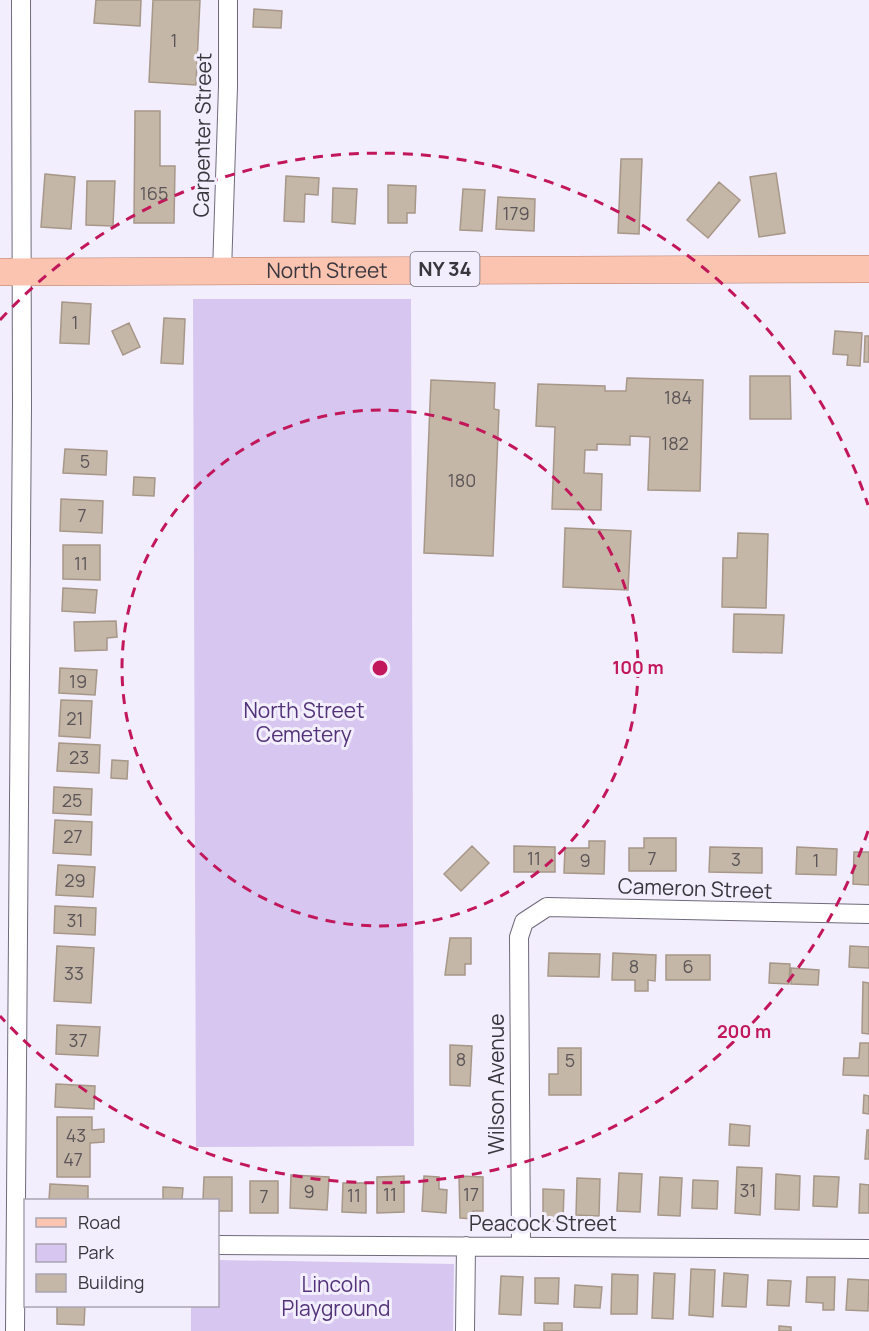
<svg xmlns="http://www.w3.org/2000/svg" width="869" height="1331" font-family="Manrope,sans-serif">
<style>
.green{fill:#d6c6f0}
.building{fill:#c5b7a7;stroke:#a69788;stroke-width:1.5}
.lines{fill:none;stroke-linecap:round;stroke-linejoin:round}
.minor-casing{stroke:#706a7b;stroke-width:20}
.primary-casing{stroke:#b57966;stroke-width:28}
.minor{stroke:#fff;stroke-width:18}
.primary{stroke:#fbc4b0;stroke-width:27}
.ring{fill:none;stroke:#c2185b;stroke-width:3;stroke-dasharray:10 8}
.labels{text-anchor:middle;stroke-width:6;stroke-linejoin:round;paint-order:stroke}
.number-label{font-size:18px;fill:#5c5658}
.shield{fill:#f3eefd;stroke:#716d77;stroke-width:1.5}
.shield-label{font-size:20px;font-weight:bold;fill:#39363e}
.street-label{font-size:21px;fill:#39363e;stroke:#f3eefd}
.park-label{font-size:21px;fill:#523379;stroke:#f3eefd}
.centre{fill:#c2185b;stroke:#f3eefd;stroke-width:3}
.ring-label{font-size:18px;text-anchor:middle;font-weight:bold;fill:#c2185b;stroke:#f3eefd;stroke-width:6;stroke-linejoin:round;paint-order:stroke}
</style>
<rect width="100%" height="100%" fill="#f3eefd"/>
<path class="green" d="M193,299H411L414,1146L196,1147Z
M218,1260L454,1264L453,1331H191V1306H218Z"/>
<path class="building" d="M96,0H141L140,26L94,23Z
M153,0H200L196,85L149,82Z
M254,9L282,11L281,28L253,27Z
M135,111H160V166H175L174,223H134Z
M621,159H642L639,234L618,233Z
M776,173L785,233L759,237L750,177Z
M45,174L75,177L71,229L41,227Z
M286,176L319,178L318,195L305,194L304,222L284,221Z
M87,181H115L113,226L86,225Z
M719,182L740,200L708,238L687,220Z
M388,185L416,186L415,213H407V223H388Z
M333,188L357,189L355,224L332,222Z
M463,189L485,190L482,231L460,230Z
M498,197L535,199L534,231L496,229Z
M62,302L91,304L89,344L60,343Z
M164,318L185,319L183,364L161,363Z
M129,323L140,347L123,355L112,331Z
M835,331L862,333L860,366L847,365L848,355L833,354Z
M865,336H869V362H864Z
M750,376H790L791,419H750Z
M627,378L703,380L700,491L648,490L650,437L630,436V445L597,444V450H585L584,473L602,474L601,510L552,509L555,427L536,426L538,384L605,386V391H626Z
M431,380L495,383L494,409L499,410L493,556L424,553Z
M65,449L107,451L106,475L63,473Z
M134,477L155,478L154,496L133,495Z
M61,499L103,501L102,533L60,531Z
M565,528L631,531L628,590L563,587Z
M738,533L768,534L766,608L722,607L723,558H737Z
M63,545H100V580L63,579Z
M63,588L97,590L95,613L62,611Z
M734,614L784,615L782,653L733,652Z
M116,621L117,637L107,638V650L75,651L74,622Z
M60,668L97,670L95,695L59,693Z
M61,700L92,701L90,738L59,736Z
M59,743L100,745L99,773L57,771Z
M112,760L128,761L127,779L111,778Z
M54,787L92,789L91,815L53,813Z
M55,820L92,822L91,855L53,853Z
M644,838H676V871H629V848H644Z
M589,841H605L604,874L564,873L565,848H589Z
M472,846L489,863L461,891L444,874Z
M514,846L555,847V872H514Z
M710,847L762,848V873L709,872Z
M797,847L837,849L836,875L796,874Z
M854,852H869V885L853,884Z
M58,865L95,867L93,897L56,895Z
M55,906L96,908L95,935L54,933Z
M450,938H471V964H465V975H445Z
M57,946L94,948L91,1003L54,1001Z
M850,946L869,947V968L849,967Z
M549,953L600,954L599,977L548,976Z
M613,953L656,955L655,981L648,980V991H635V980H612Z
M666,955H710V980H666Z
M770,963L790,964L789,984L769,983Z
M791,968L819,970L818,985L791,984Z
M863,982L869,983V1034L862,1033Z
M57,1025L100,1027L98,1056L56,1054Z
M860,1043H869V1076L843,1075L844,1058H859Z
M450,1045L472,1046L470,1086L450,1085Z
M558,1048H581V1095H549V1074H558Z
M56,1084L95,1086L94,1109L55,1107Z
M864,1095L869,1096V1114L863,1113Z
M57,1117H92V1130L104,1129V1142L90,1143V1177H57Z
M730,1124L750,1126L749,1146L729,1145Z
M867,1130H869V1159H865Z
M737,1167L762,1168L760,1215L735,1213Z
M619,1173L642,1174L640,1212L617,1211Z
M776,1174L800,1176L799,1210L775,1209Z
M291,1175L329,1177L327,1210L290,1208Z
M404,1176V1212L377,1213V1177Z
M424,1176L439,1177V1189L447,1190L446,1213L422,1211Z
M459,1176L483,1177V1211H473V1219L460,1218Z
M814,1176L839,1177L837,1207L813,1206Z
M204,1177H232V1211H218V1200H203Z
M660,1177L682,1178L680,1216L658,1215Z
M577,1178L600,1179L599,1216L576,1215Z
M693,1180L718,1181L717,1209L692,1208Z
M250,1181H278V1213H250Z
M343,1183H366V1213L342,1212Z
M50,1184L88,1186V1200H49Z
M860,1184L869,1185V1213H859Z
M163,1187L183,1188L182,1200H163Z
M543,1189L564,1190L563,1221H543Z
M691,1269L715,1270L713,1317L689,1315Z
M654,1273L675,1274L673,1319L652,1318Z
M724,1273L748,1275L746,1307L722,1306Z
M612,1274L638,1275L637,1314H611Z
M501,1276L523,1277L521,1315L499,1314Z
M807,1277H835L834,1310H823V1303L806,1302Z
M535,1278H559L558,1304L535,1303Z
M848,1279L869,1280L868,1311L846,1310Z
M768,1280L791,1281L789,1306L767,1305Z
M575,1285L602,1287L600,1308L574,1307Z
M57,1306H85L84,1325L57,1324Z
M544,1323H562V1331H544Z
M779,1326L791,1327V1331H779Z"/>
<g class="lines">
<defs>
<path id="minor" d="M222,272L228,86V0
M218,1245L869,1249
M521,1246L519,937L524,922L547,907L869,914
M15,1331L22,406L21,0
M465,1331L466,1246"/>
<g id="primary">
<path id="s1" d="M0,272L869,269"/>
</g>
</defs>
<use href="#minor" class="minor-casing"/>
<use href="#primary" class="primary-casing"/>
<use href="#minor" class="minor"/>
<use href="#primary" class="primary"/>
</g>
<g class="ring">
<circle cx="380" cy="668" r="258"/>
<path d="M868 831A515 515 0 0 1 0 1016M0 320A515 515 0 0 1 868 505"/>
</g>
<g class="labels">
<g class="number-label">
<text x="174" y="47">1</text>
<text x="154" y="200">165</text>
<text x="516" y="220">179</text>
<text x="75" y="329">1</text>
<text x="678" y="404">184</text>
<text x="675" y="450">182</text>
<text x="85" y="468">5</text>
<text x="462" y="487">180</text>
<text x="82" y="522">7</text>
<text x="81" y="570">11</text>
<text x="78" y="688">19</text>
<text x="75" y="725">21</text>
<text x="79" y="764">23</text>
<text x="72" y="807">25</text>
<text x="73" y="843">27</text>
<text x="534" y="865">11</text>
<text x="652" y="865">7</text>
<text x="736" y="866">3</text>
<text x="585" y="867">9</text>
<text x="816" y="867">1</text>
<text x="75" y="887">29</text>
<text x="75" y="927">31</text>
<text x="634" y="973">8</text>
<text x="688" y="973">6</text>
<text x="74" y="980">33</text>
<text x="78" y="1047">37</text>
<text x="461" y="1066">8</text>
<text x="570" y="1067">5</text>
<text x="76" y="1142">43</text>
<text x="73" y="1166">47</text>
<text x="748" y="1197">31</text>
<text x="309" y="1198">9</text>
<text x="390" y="1201">11</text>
<text x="471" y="1201">17</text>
<text x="354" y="1202">11</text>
<text x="264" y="1203">7</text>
</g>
<rect class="shield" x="410.5" y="252" width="69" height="34" rx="4.5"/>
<g class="shield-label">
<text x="445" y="276">NY 34</text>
</g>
<g class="street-label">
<text transform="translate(203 135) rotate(-89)" y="7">Carpenter Street</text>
<text dy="7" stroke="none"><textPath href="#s1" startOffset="327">North Street</textPath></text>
<text transform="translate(695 889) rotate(2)" y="7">Cameron Street</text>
<text transform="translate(497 1084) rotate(-90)" y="7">Wilson Avenue</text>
<text x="543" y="1231">Peacock Street</text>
</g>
<g class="park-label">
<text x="304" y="718">North Street<tspan x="304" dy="24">Cemetery</tspan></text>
<text x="336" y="1292">Lincoln<tspan x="336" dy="24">Playground</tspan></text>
</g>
</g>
<circle cx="380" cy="668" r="9" class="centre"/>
<g class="ring-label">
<text x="638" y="674">100 m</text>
<text x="744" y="1038">200 m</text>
</g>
<rect x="24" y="1199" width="195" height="108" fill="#f3eefd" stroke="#a9a4b1" stroke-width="1.5"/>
<rect x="36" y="1218" width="30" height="9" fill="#fbc4b0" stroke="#a9a4b1" stroke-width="1.5"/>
<text x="78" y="1229" font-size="18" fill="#39363e">Road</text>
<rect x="36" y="1244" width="30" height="18" fill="#d6c6f0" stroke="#a9a4b1" stroke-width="1.5"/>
<text x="78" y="1259" font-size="18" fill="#39363e">Park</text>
<rect x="36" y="1274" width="30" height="18" fill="#c5b7a7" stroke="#a9a4b1" stroke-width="1.5"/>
<text x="78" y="1289" font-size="18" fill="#39363e">Building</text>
</svg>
